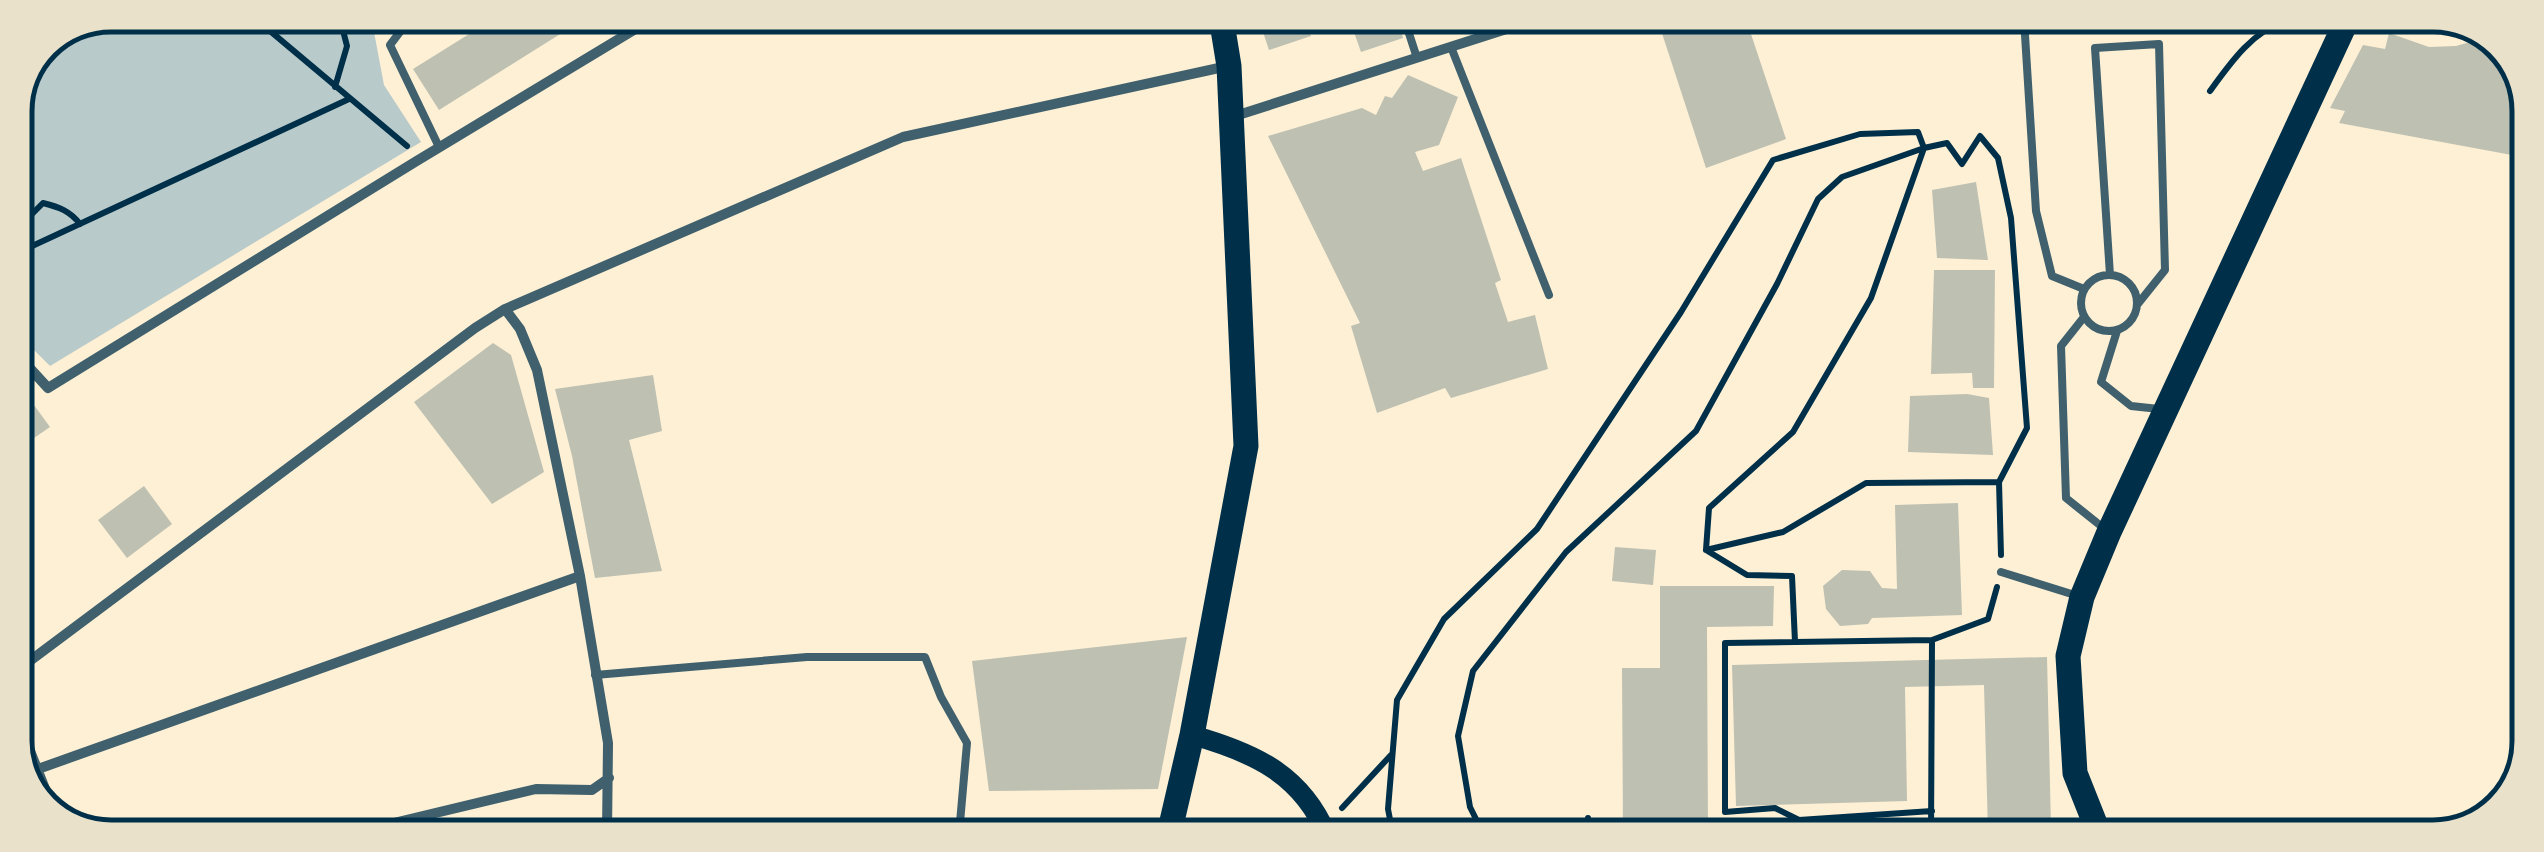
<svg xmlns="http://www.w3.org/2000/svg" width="2544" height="852" font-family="'DM Sans',sans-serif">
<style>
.green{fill:#b9caca}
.building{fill:#bec0b2}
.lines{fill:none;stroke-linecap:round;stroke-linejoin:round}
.path{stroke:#003049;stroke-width:6}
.service{stroke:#3f606c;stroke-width:8}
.minor{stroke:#3f606c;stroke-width:10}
.secondary{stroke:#003049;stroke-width:20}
.primary{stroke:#003049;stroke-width:25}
.rim{fill:none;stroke:#003049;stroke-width:5}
</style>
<rect width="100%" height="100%" fill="#fdf0d5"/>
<path class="green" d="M111,15L371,16L384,85L421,142L50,366L15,331V106L44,43Z"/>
<path class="building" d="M498,16H589L439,110L413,69Z
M1258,17L1304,18L1311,36L1269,50Z
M1349,18H1397L1403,38L1361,52Z
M1657,18H1765L1748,25L1786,139L1706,168Z
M2389,33L2429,47L2456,46L2477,40L2494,42L2509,52L2529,104L2528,158L2339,123L2345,111L2330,108L2363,45L2385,49Z
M1408,75L1458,97L1439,145L1415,152L1423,171L1461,158L1501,280L1495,283L1508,322L1535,315L1548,369L1451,398L1445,388L1377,413L1351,326L1360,323L1268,136L1362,108L1376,115L1385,96L1392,98Z
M1976,182L1988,260L1937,258L1932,190Z
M1934,270H1995L1994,388H1973L1972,373L1931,374Z
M493,343L511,355L544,472L492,504L414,402Z
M653,375L662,431L629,440L662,571L595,578L572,456L555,389Z
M15,379L50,427L15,451Z
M1967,394L1989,398L1993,455L1908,452L1910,396Z
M144,486L172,524L127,558L98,520Z
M1958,503L1962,615L1872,618L1868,624L1840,626L1826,609L1823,586L1842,570L1870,571L1882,588L1897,589L1895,505Z
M1615,547L1656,550L1653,585L1612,581Z
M1660,586H1774L1773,626L1707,627L1708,835H1623L1622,668H1660Z
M1187,637L1158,789L989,791L972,661Z
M2047,657L2051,827L2073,826V836H2027V832L1988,833L1984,685L1905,687L1907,801L1736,806L1732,665Z
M563,825V833H533V831Z"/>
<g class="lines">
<path class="path" d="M251,15L407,146
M2419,20L2473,27
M335,87L347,46L339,15
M2210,91C2231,62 2252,32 2286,20
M15,231L43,203C59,207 70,211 80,224
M15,254L349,99
M1706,550L1709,508L1793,432L1871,298L1924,148L1947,143L1962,164L1980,136L1998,158L2011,218L2027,428L1999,482L2001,555
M1795,642L1792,576L1747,575L1706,550L1783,532L1866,483L1999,482
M1342,808L1391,755
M1588,818L1589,835
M1799,820L1775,808L1725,812V643L1932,640
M1393,835L1388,809L1397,700L1444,619L1537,529L1681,312L1773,160L1860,134L1918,132L1924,148L1842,177L1818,199L1777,284L1696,431L1566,552L1473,671L1458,736L1470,807L1484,835
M1745,836L1799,820L1932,811
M1931,836L1932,640L1988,619L1997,587"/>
<path class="service" d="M412,16L390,45L439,147
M1404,18L1417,58
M2024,19L2036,211L2052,276L2084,289
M1451,47L1549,295
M2081 303a28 28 0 1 1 56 0a28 28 0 1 1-56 0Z
M2110,275L2095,48L2159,44L2165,270L2137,305
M2084,317L2061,346L2066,498L2106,530
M2117,331L2101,382L2131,406L2159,409
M2001,572L2078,596
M595,675L807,657H925L941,697L967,743L959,834"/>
<path class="minor" d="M1232,117L1541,18
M505,309L520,329L537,370L580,576L608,743L607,833
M15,352L48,388L415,162L657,16
M15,672L475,328L505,309L903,137L1228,66
M15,713L55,814
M38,769L580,576
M352,833L536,789L592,790L609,778"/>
<path class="secondary" d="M1192,735C1252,752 1301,773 1327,835"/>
<path class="primary" d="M1169,834L1192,735L1246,446L1229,66L1221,17
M2100,836L2075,773L2068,656L2082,597L2109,532L2347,20"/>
</g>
<path d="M0 0H2544V852H0ZM111 32H2433A79 79 0 0 1 2512 111V741A79 79 0 0 1 2433 820H111A79 79 0 0 1 32 741V111A79 79 0 0 1 111 32Z" fill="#e9e1ca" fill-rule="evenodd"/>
<path class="rim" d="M111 32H2433A79 79 0 0 1 2512 111V741A79 79 0 0 1 2433 820H111A79 79 0 0 1 32 741V111A79 79 0 0 1 111 32Z"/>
</svg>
